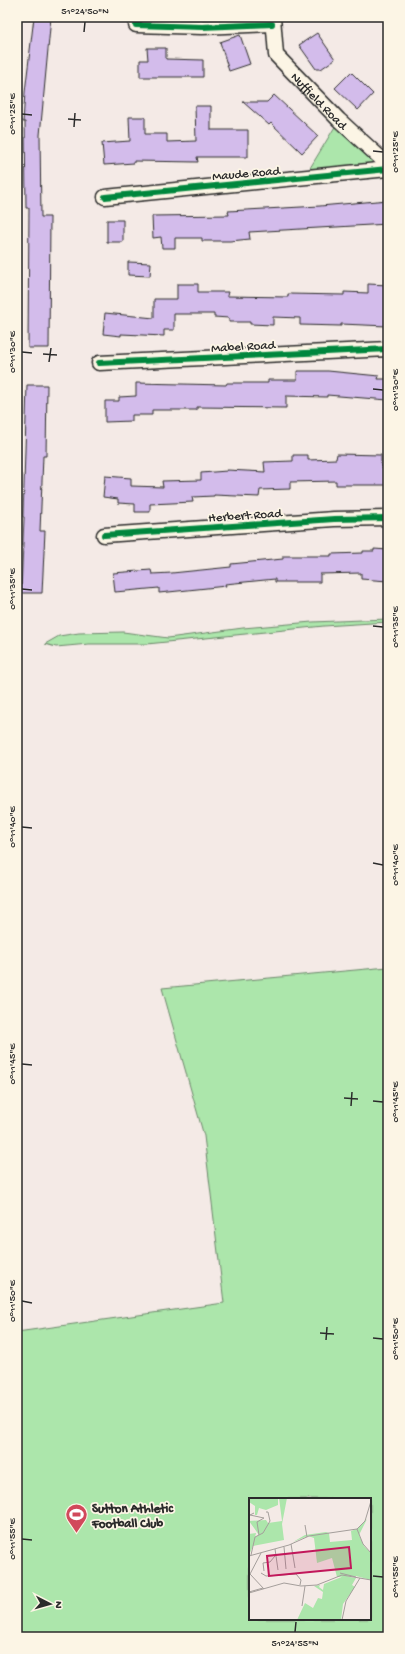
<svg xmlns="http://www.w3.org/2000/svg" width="405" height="1654" font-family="'Gochi Hand',sans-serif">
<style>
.green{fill:#ace6ab;stroke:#6c886b;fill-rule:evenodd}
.building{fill:#d3bceb;stroke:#2b2b2b}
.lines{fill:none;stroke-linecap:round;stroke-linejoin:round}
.minor-casing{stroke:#2b2b2b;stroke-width:17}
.minor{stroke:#fcf5e5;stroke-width:14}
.cycleway-casing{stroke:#fcf5e5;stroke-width:8}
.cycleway{stroke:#00873e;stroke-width:6}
.ticks{fill:none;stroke:#2b2b2b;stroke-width:1.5}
.labels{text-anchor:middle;stroke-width:3.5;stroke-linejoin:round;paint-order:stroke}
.street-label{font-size:13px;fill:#2b2b2b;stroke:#fcf5e5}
.poi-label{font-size:13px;font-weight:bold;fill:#2b2b2b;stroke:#fcf5e5;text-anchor:start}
.inset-road{fill:none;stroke:#a49e9b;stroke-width:1}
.view{fill:#c2185b;fill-opacity:0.15;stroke:#c2185b;stroke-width:2}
.inset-edge{fill:none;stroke:#2b2b2b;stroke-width:2}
.neatline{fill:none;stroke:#2b2b2b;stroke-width:1.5}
.ticks-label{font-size:10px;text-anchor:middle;fill:#2b2b2b}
</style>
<rect width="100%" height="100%" fill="#f4eae6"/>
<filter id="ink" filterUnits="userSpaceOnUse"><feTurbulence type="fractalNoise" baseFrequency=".025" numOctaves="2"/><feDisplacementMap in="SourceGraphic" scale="8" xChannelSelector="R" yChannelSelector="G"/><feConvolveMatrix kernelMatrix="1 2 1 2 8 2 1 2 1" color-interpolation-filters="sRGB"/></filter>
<g filter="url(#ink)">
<path class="green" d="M339,120L388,165L304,178Z
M388,619V622L324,626L147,644H89L56,647L45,644L59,636L79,633L123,632L168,638L243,628L312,622Z
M388,967V1637H17V1332L224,1303L204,1136L162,988ZM250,1499H370V1619H250Z"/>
<path class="building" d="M34,17H51L40,135L41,217H50L49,348H28L29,208H26L25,122H23L25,92Z
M317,33L335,59L321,69H316L299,45Z
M240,35L250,64L229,71L220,42Z
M147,48H166V59L203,60V77H140V60H148Z
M351,72L373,94L358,110L335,88Z
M274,95L318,136L302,153L271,123L269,125L243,102H267Z
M195,106H211V130H248V157H197L198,162L134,161V163L104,165L102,143L130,141L129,117H145V134H167V142L196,141Z
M388,200V224L249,232L250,239L230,241H202V238H175V248H162L161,237L153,238L152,216L229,215L228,211L320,206Z
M107,220H123V242H107Z
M128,262L151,263L150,276L128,275Z
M177,284H198V292H228L227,296L288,297V294L344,295V292L368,293V284L388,285L387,326L341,324V326L300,325V318L273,317V325L250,324V322H229V318L214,317V314H174V330H164V336L121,334V336L103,334L105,313L154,318V299H177Z
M297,371H328L379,376L378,379H388V400L327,395V397L286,396V408L197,407V410H152V415H132V421L105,422V401H119V397L136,396V383L226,385L227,383H268V380H297Z
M27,385H47L46,456H43L40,531H45L42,593H21L24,517H23Z
M337,454L381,455V467L388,466V485H336V481L290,482V489L260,490L259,497L214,495V496L192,497L193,502L150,504V512H135V504L118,503V499L103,497L105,476L131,478V486L163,487L162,481L201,480V473L227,471V470L265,472L264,462L293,461V455H308V460L336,459Z
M374,549L388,550V581L361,579V573L320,574V582H275V579L225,584L226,586L159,593V588L115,592L113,573L151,570L152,574L172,573L231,567V564L283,559V556H331V554L363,553V551H374Z"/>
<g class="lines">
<defs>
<g id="minor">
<path id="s1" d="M273,17L276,55L339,120L388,165"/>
<path d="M136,25L202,27L272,24"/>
<path d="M105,197L388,169"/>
<path d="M99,363L388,349"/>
<path d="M104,535L334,519L388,518"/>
</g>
</defs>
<use href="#minor" class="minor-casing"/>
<use href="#minor" class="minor"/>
<defs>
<path id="cycleway" d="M136,25L202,27L272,24
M105,197L388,169
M99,363L388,349
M104,535L334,519L388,518"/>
</defs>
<use href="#cycleway" class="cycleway-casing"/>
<use href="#cycleway" class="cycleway"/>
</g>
</g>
<path class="ticks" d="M84,32L85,22M22,114L32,115M68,119L81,120M74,127L75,113M373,151L383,152M22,352L32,353M43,354L57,355M49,362L51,348M373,389L383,390M22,589L32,590M373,626L383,627M22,827L32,828M373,863L383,865M22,1064L32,1065M344,1098L358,1099M373,1101L383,1102M351,1106L352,1092M22,1301L32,1303M320,1333L334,1334M373,1338L383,1339M326,1340L327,1327M22,1539L32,1540M373,1576L383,1577M295,1632L296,1622"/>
<defs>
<symbol id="stadium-pin" viewBox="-11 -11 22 30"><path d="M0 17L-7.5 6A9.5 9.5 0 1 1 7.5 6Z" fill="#d1495b" stroke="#fcf5e5"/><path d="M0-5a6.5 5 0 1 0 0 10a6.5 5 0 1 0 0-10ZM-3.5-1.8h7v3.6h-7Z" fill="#fff"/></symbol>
</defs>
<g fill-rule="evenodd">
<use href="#stadium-pin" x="64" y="1502" width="25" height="34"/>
</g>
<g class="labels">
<g class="street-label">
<text dy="5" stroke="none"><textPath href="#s1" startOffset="101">Nuffield Road</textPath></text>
<text transform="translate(246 172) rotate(-5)" y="5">Maude Road</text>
<text transform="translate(243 345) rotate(-3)" y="5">Mabel Road</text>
<text transform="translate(245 514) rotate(-4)" y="5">Herbert Road</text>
</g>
<g class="poi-label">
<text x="92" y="1512">Sutton Athletic<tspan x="92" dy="15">Football Club</tspan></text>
</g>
</g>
<g transform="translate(249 1498)">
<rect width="122" height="122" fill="#f4eae6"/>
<path d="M0,0H29V7L17,12L10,10L8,17H6V8L0,4ZM30,0H38L33,26L35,42L4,48L0,57V36L7,35L6,39L10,37L0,23L17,22L19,25L33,23ZM118,21L110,37L115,48L122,55V82L107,78L88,79L83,60L68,65L65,40L59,38L44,44L56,37L77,34L80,35L81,44L103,42L102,33L108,31ZM95,78L107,80L103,87L106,89L94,106L92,122H48L56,105L64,110L69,100L73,101L74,94L65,88L71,87L70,89L74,92L75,86Z" fill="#ace6ab"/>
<path class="inset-road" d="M5,15L1,17L15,20L8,24L10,37M56,27L58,39M108,31L114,46L122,55M42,46L46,70M35,49L37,71M26,51L29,72M2,57L6,39L14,35L21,23L19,14H17M0,58L40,47L60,38L108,31L116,23L122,3M15,73L14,65L21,64L26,58M12,75L17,78L47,76L52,82L51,87M91,75L107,79M1,76L15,91M0,78L12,55M0,94L14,90M0,95L35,85L52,88L68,87L93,77L122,82M53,108L56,88M93,122L97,103L111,80"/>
<path class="view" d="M100,49L102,70L20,78L18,58Z"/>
<rect width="122" height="122" class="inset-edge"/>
</g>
<rect width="405" height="1654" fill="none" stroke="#fcf5e5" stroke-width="44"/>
<g transform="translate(50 1604) rotate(96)" stroke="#fcf5e5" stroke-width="3" paint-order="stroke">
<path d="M0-3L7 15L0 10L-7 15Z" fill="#2b2b2b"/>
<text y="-6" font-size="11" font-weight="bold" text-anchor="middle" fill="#2b2b2b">N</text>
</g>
<rect x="22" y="22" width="361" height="1610" class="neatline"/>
<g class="ticks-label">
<text x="85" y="14">51°24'50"N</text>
<text transform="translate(11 114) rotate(-90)" y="4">0°11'25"E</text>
<text transform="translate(394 152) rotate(-90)" y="4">0°11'25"E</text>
<text transform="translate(11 352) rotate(-90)" y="4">0°11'30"E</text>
<text transform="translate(394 390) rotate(-90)" y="4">0°11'30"E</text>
<text transform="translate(11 589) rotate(-90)" y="4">0°11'35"E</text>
<text transform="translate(394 627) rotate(-90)" y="4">0°11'35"E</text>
<text transform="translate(11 827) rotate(-90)" y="4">0°11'40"E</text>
<text transform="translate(394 865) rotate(-90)" y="4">0°11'40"E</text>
<text transform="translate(11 1064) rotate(-90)" y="4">0°11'45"E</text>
<text transform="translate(394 1102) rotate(-90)" y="4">0°11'45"E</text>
<text transform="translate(11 1301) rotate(-90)" y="4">0°11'50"E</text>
<text transform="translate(394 1339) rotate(-90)" y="4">0°11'50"E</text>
<text transform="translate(11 1539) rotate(-90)" y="4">0°11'55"E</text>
<text transform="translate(394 1577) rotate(-90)" y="4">0°11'55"E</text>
<text x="295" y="1646">51°24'55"N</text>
</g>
</svg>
